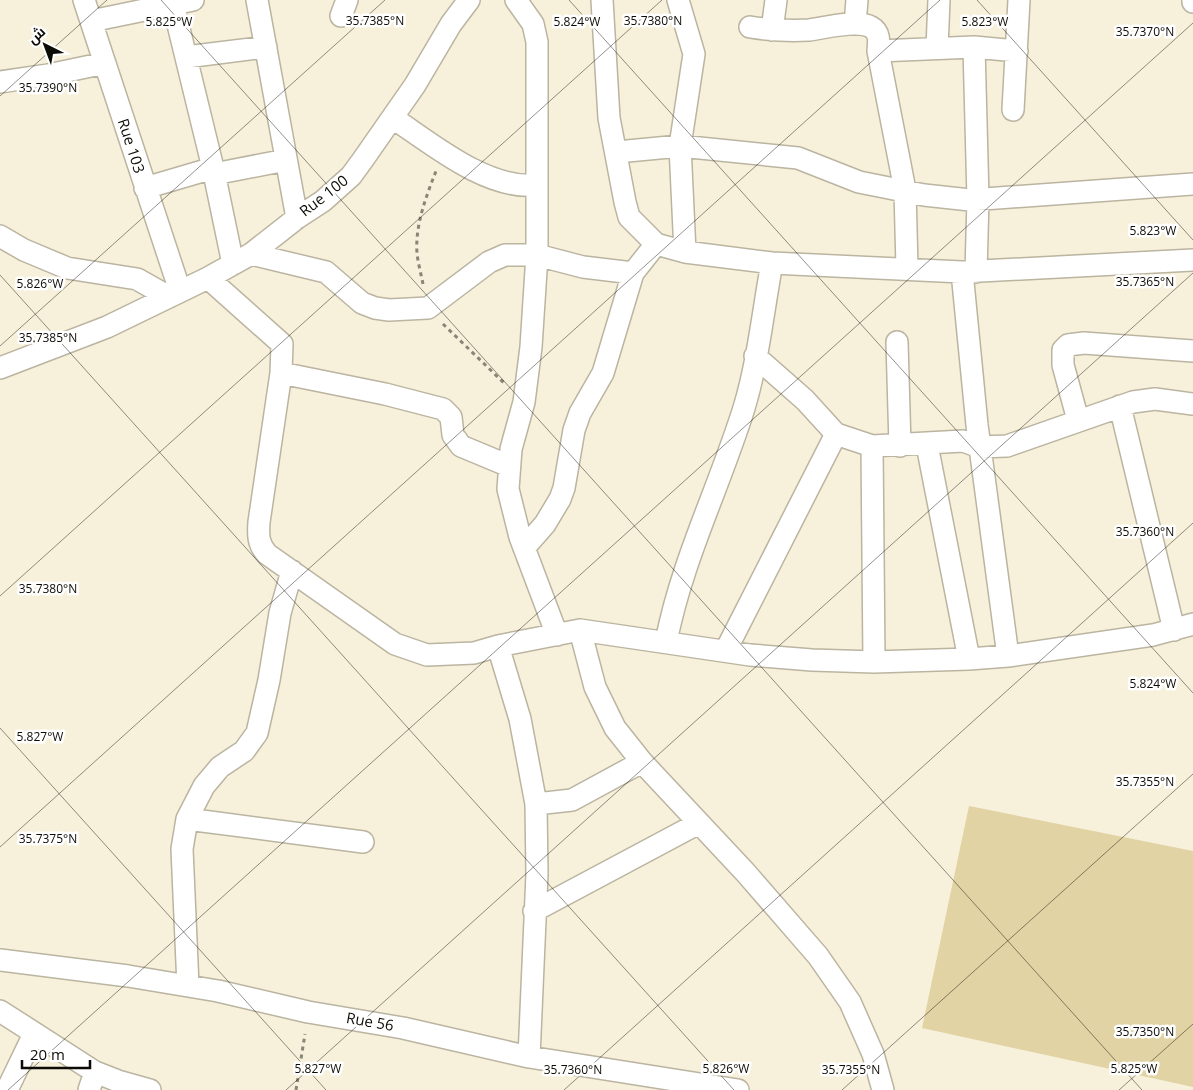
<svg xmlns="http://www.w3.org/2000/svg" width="1193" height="1090" font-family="'Open Sans',Cairo,sans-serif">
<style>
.grass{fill:#e1d3a3}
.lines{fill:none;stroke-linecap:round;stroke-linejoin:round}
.minor-casing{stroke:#bab4a0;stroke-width:24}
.path{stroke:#898577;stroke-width:3;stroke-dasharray:4 4;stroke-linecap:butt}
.minor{stroke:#fff;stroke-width:21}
.ticks{fill:none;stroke:#0d0b05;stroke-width:1;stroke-opacity:0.45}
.labels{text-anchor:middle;stroke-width:5;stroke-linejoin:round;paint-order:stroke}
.street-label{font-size:15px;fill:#0d0b05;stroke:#fff}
.ticks-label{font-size:12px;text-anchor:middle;fill:#0d0b05;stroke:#fff;stroke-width:5;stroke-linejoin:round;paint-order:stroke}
</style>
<rect width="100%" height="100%" fill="#f7f1dc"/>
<path class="grass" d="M969,806L1193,851V1087L922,1028Z"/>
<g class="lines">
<defs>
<path id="minor" d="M84,0L180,291
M172,0L213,168L233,264
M257,0L297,218
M516,0L533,24L537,42V255L531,347L524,402L511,449L508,489L520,537L557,635
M602,0L609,118L625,202L629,217L656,244L685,252L772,263L962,272L1193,260
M678,0L694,54L680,146L685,252
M1193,0V2
M341,16L347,0
M91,21L193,0
M855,24L857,0
M750,27C769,30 789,31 809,30C825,28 857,19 871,27C880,32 879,41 878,51L974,47L1017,51
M772,30L776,0
M974,47L978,199L976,272
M937,48L939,0
M878,51L905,190L907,268
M186,57L266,47
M0,82L48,75L105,63
M1013,110L1019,0
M393,118C432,144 487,190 536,185
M617,152L680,146L798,158L859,182L924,195L970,200L1193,184
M214,174L286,160
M145,188L213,168
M0,236L24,250L67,268L137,279L169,297
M251,254L326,272L362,303L375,308L389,310L428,308L489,262L505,255H537L583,267L633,273L656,244
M962,272L977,425L1008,656
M208,278L282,344L281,373L259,522C258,535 258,544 267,554L395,644L427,655L474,653L498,646L580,630L750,655L812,660L874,662L969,659L1008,656L1153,635L1193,624
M897,342L900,446
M755,356L805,400L836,434L872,446L963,441L980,447L1007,446L1133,402L1155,399L1193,404
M0,368L107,327L208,278L251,254L297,218L323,201L351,176L362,161L415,85L451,24L469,0
M281,373L385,394L443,409L451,417L453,435L461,446L509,466
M1120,406L1174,630
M1078,420L1063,365V350L1068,345L1084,343L1193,351
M927,445L969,659
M872,446L874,662
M524,548L545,524L560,499L564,488L574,430L580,413L603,373L633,273
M580,630L595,687L615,728L642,762L745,872L818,956L850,1002L873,1054L883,1090
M666,642C682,560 719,488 744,408C758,362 763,311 772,263
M498,646L520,719L536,804L537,874L529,1057
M726,650L836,434
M536,804L572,800L642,762
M187,819L363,842
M534,911L699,823
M0,960L128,976L218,991L308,1012L403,1028L529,1057L738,1090
M188,986L182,849L187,819L204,786L220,767L244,751L257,733L269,680L280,613L292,571
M0,1011L95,1072L118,1081L150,1090
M7,1090L34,1034
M89,1090L95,1072"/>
</defs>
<use href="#minor" class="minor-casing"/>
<path class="path" d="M423,284C421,274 418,263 417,253C415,225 426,197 436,171
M443,324L505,384
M296,1090L305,1034"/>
<use href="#minor" class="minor"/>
</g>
<path class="ticks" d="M161,0L1142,1090M569,0L1193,693M977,0L1193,240M0,96L107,0M0,275L734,1090M0,346L385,0M0,596L662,0M0,728L326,1090M0,847L940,0M8,1090L1193,23M286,1090L1193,273M564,1090L1193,523M842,1090L1193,774M1119,1090L1193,1024"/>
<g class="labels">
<g class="street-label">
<text transform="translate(131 146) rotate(72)" y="5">Rue 103</text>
<text transform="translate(324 196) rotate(-38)" y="5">Rue 100</text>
<text transform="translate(370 1022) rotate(10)" y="5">Rue 56</text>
</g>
</g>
<g class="ticks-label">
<text x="375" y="25">35.7385°N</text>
<text x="653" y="25">35.7380°N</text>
<text x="169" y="26">5.825°W</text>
<text x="985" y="26">5.823°W</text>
<text x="577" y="26">5.824°W</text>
<text x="1145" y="36">35.7370°N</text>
<text x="48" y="92">35.7390°N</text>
<text x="1153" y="235">5.823°W</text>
<text x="1145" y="286">35.7365°N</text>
<text x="40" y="288">5.826°W</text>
<text x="48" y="342">35.7385°N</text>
<text x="1145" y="536">35.7360°N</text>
<text x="48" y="593">35.7380°N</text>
<text x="1153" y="688">5.824°W</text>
<text x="40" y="741">5.827°W</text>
<text x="1145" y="786">35.7355°N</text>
<text x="48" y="843">35.7375°N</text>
<text x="1145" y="1036">35.7350°N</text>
<text x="318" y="1073">5.827°W</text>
<text x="726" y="1073">5.826°W</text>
<text x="1134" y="1073">5.825°W</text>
<text x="573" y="1074">35.7360°N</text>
<text x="851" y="1074">35.7355°N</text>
</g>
<g transform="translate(45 45) rotate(318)" stroke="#ffffff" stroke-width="4" paint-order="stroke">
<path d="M0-4L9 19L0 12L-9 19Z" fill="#0d0b05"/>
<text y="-8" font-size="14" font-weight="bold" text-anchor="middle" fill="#0d0b05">ش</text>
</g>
<path d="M22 1060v8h68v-8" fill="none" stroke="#0d0b05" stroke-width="2.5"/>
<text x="30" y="1060" font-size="15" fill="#0d0b05" stroke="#ffffff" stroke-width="4" paint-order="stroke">20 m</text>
</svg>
